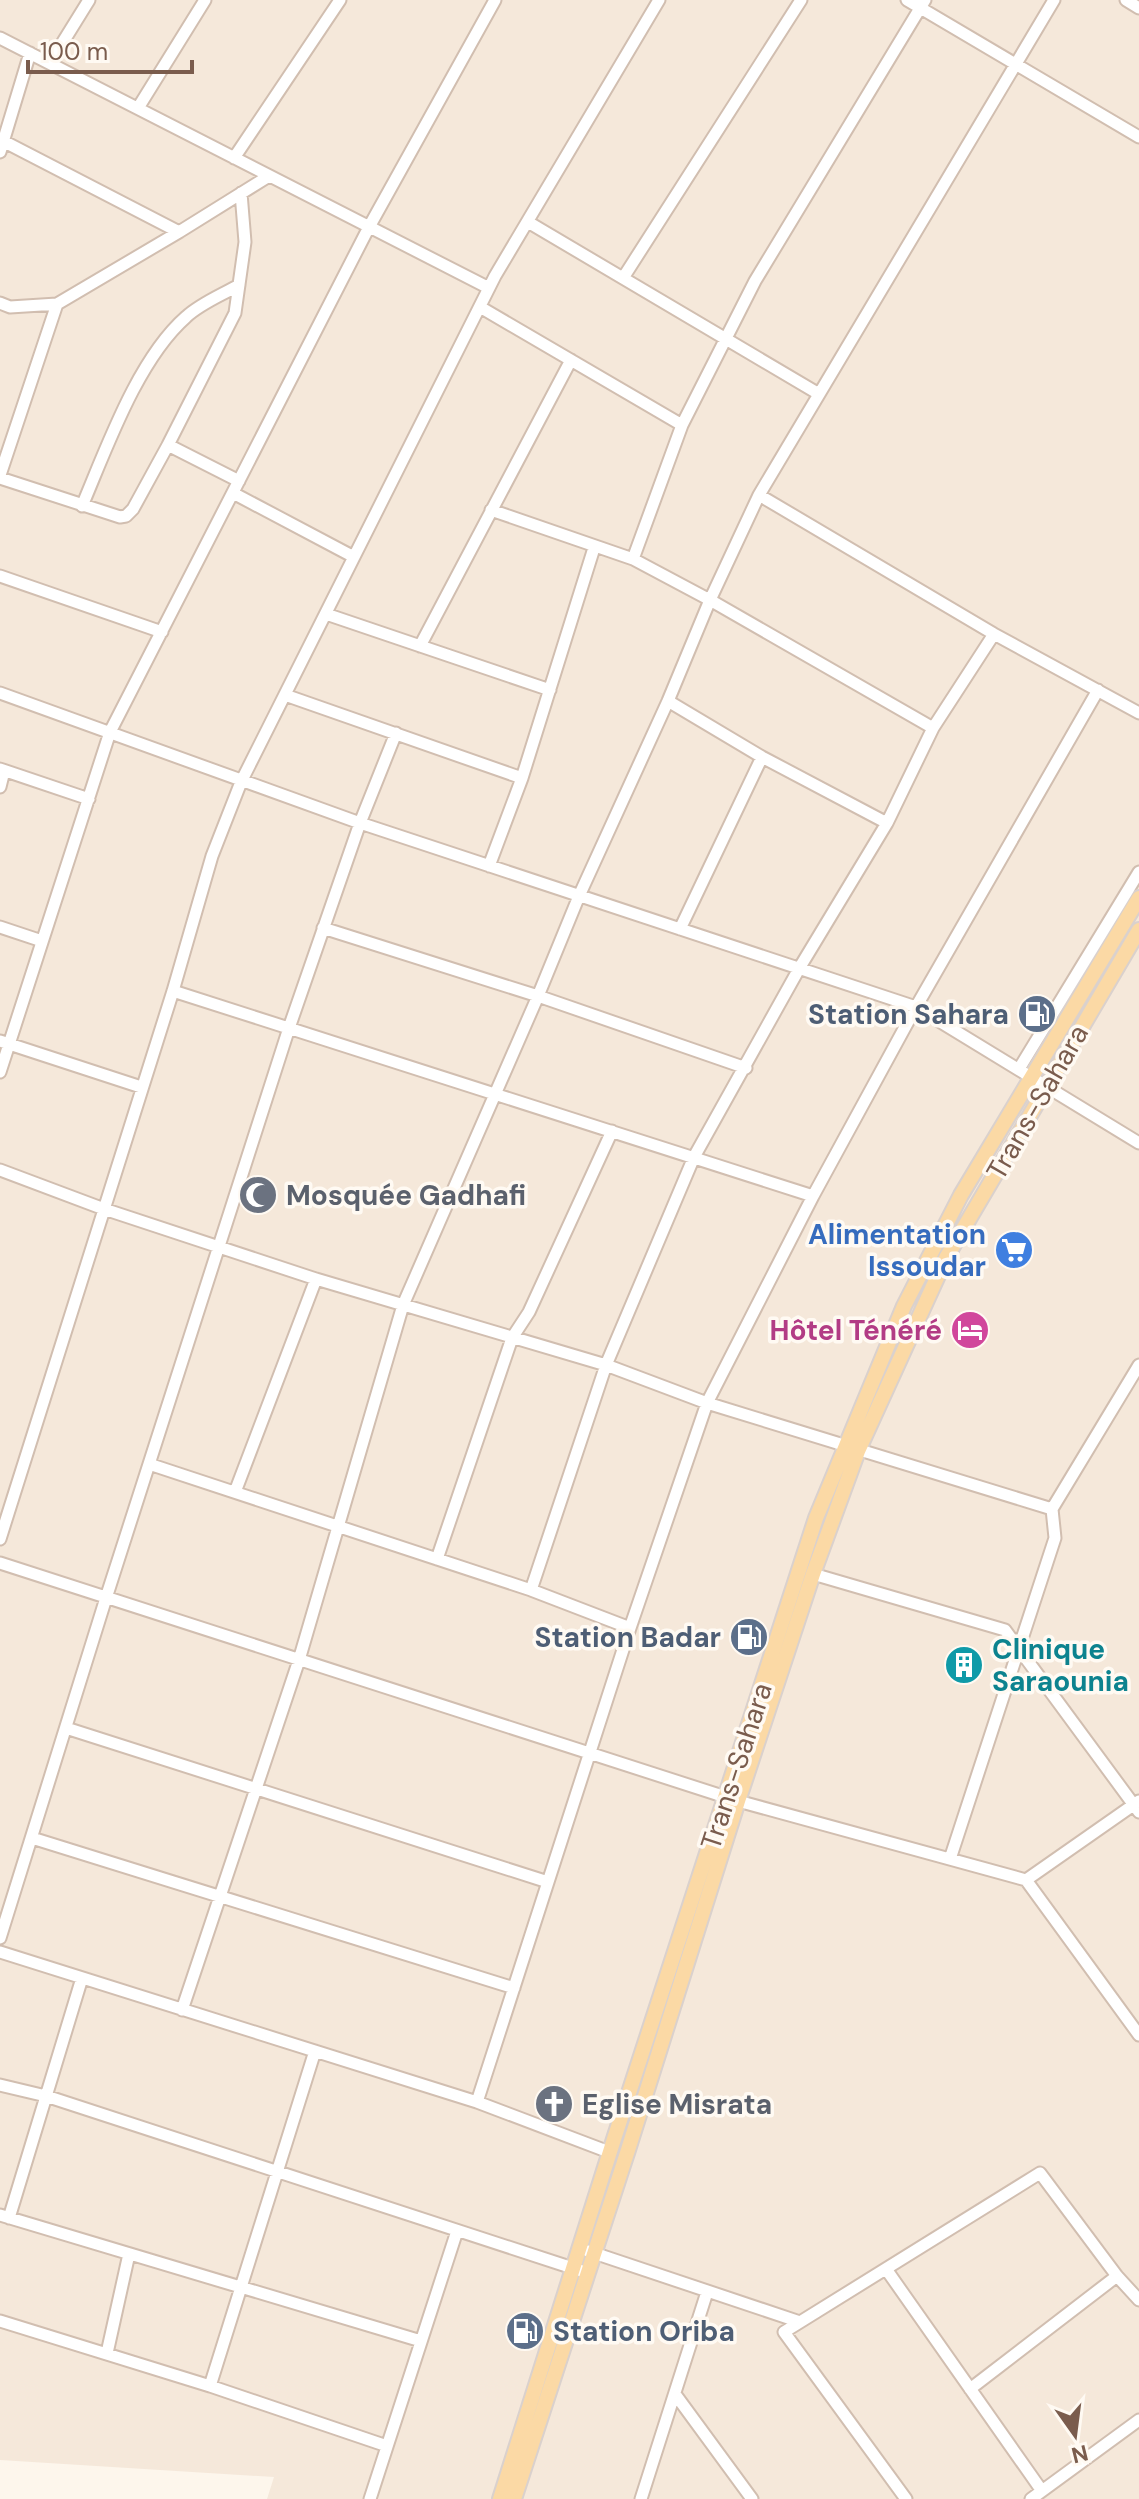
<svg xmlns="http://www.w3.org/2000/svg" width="1139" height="2499" font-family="'DM Sans',sans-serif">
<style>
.residential{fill:#f5e8da}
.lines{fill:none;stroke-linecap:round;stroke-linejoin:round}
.minor-casing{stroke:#d1beb0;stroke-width:15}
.major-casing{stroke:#dad1cd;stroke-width:18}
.minor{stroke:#fff;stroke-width:11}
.major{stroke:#fbd9a5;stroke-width:14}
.labels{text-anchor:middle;stroke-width:7;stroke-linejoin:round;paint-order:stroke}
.service-label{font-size:28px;font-weight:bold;fill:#4e5e75;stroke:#fffaf3;text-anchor:end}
.street-label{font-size:28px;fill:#7a5c4d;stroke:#fffaf3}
.worship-label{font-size:28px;font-weight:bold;fill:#5b616d;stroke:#fffaf3;text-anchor:start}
.shop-label{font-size:28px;font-weight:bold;fill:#366cbe;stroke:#fffaf3;text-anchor:end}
.hotel-label{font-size:28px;font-weight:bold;fill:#b23c85;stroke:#fffaf3;text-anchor:end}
.culture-label{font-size:28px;font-weight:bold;fill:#0d838f;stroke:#fffaf3;text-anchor:start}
</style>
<rect width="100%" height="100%" fill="#fdf6ec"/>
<path class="residential" d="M0,0H1139V2499H267L274,2477L0,2460Z"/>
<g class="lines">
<defs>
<path id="minor" d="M907,0L1139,137
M1126,0L1139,8
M0,38L489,288
M50,63L89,0
M138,108L205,0
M3,141L179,232
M0,152L30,53
M234,158L340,0
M528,222L819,394
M623,278L801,0
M0,303L10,307L57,304
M480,307L682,425
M168,445L235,313L245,242L241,193
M0,475L57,304L179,232L269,176
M0,478L120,517L126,516L133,509L168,445L239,481
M233,493L354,557
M759,495L994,634L1139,713
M82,506C107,447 138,359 186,317C201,303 222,295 239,285
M491,510L633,559L710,600L933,728
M633,559L682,425L755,281L925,0
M0,576L162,632
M326,614L550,690
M420,646L571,360
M0,693L360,823L916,1007L1139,1143
M285,695L522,778
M668,701L762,757L887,823
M0,769L89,799
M0,787L4,771
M489,866L522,778L594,548
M0,927L42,941
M323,928L538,996L746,1068
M680,929L762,757
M173,991L813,1196
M0,1041L141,1087
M1019,1069L1139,872
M0,1072L110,732L369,227L495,0
M0,1170L104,1209L316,1279L606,1365L707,1403L1052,1509
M149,1464L531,1590L630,1628
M235,1492L316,1279
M0,1539L173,991L212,856L241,782L495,276L659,0
M437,1559L512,1338L529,1312L612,1131
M0,1563L738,1801L1026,1880L1139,2035
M813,1574L1005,1630L1139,1812
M531,1590L606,1365L694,1157L800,967L887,823L933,728L994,634
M66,1728L548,1882
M32,1838L514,1988
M950,1859L1055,1538L1052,1509L1139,1365
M1026,1880L1139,1801
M0,1938L106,1598L289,1028L360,823L396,733
M0,1952L477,2102L609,2152
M182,2010L299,1660L403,1305L538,996L579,896L668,701L710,600L759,495L1054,0
M0,2085L46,2096L588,2273
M477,2102L630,1628L707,1403L813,1196L916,1007L1098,690
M0,2215L421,2341
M9,2218L82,1978
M588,2251L800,2322
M886,2269L1042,2491
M0,2321L210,2386L387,2446
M107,2353L129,2254
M210,2386L315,2051
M970,2389L1117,2276
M675,2394L752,2499
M370,2499L457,2231
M641,2499L707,2292
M906,2499L784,2332L1040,2173L1117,2276L1139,2300
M1031,2499L1139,2420"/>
<path id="major" d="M500,2499L614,2139L816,1518L904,1306L961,1195L1139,898
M514,2499L628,2150L738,1801L813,1574L858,1451L946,1258L1139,930"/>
</defs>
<use href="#minor" class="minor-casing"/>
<use href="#major" class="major-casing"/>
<use href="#minor" class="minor"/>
<use href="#major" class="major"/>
</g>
<defs>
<symbol id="fuel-disc" viewBox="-11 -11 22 22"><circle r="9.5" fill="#5c6f8a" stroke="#fffaf3"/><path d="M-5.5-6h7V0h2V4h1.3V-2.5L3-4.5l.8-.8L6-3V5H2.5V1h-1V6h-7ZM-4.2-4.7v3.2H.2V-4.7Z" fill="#fff"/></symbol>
<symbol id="mosque-disc" viewBox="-11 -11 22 22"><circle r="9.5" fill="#6b7280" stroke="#fffaf3"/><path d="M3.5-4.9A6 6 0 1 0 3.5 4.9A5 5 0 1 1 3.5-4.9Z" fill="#fff"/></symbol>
<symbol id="supermarket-disc" viewBox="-11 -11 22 22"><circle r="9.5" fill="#3f7fe0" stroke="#fffaf3"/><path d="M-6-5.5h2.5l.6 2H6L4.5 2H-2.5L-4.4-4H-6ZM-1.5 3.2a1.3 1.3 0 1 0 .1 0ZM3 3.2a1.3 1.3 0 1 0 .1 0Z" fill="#fff"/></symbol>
<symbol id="hotel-disc" viewBox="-11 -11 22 22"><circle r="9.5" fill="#d1479c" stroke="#fffaf3"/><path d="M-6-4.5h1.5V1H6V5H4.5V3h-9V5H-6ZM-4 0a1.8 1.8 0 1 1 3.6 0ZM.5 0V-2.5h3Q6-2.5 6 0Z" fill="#fff"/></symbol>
<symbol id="building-disc" viewBox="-11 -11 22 22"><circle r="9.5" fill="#0f9aa8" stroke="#fffaf3"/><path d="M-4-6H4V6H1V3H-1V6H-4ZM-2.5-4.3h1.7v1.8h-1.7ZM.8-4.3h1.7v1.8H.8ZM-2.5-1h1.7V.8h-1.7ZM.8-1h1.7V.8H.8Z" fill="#fff"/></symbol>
<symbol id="church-disc" viewBox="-11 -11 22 22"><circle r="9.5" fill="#6b7280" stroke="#fffaf3"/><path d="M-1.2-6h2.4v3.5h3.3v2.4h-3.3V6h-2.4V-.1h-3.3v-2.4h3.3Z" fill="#fff"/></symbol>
</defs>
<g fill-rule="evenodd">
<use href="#fuel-disc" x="1015" y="992" width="44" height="44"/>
<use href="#mosque-disc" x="236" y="1173" width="44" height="44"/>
<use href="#supermarket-disc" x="992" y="1228" width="44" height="44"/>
<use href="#hotel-disc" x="948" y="1308" width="44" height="44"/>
<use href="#fuel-disc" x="727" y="1615" width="44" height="44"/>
<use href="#building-disc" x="942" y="1643" width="44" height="44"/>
<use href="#church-disc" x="532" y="2082" width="44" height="44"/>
<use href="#fuel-disc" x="503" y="2309" width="44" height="44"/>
</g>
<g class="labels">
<g class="service-label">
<text x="1009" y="1024">Station Sahara</text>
<text x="721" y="1647">Station Badar</text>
<text x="553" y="2341" text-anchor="start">Station Oriba</text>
</g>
<g class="street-label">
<text transform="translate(1037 1102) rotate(-60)" y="10">Trans-Sahara</text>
<text transform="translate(736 1766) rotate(-72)" y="10">Trans-Sahara</text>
</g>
<g class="worship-label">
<text x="286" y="1205">Mosquée Gadhafi</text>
<text x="582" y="2114">Eglise Misrata</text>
</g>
<g class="shop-label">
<text x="986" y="1244">Alimentation<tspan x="986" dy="32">Issoudar</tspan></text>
</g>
<g class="hotel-label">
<text x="942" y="1340">Hôtel Ténéré</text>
</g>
<g class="culture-label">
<text x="992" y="1659">Clinique<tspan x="992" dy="32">Saraounia</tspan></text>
</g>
</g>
<g transform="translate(1075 2435) rotate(166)" stroke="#fffaf3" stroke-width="6" paint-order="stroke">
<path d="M0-6L14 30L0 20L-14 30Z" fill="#7a5c4d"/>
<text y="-12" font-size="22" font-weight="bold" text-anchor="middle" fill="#7a5c4d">N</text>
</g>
<path d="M28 60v12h164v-12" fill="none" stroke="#7a5c4d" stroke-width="4"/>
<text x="40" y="60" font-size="24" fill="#7a5c4d" stroke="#fffaf3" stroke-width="6" paint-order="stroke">100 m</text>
</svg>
